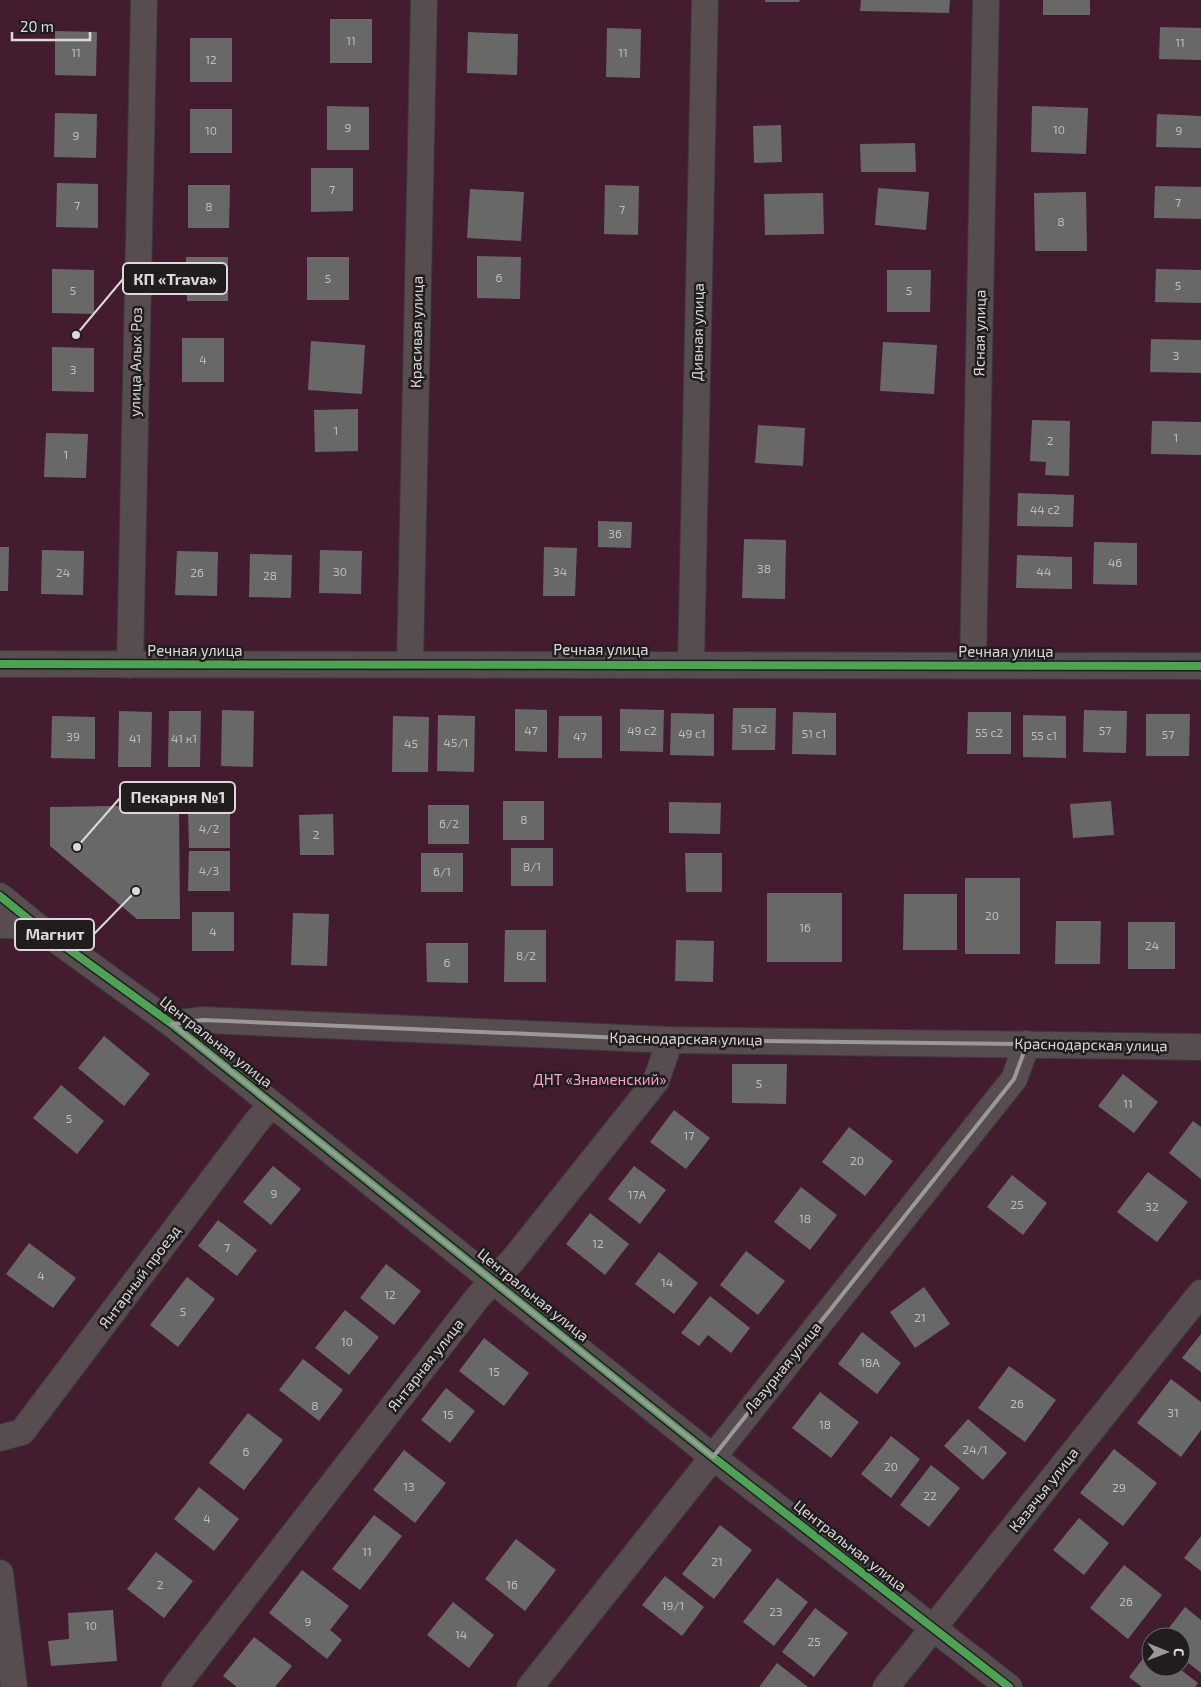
<svg xmlns="http://www.w3.org/2000/svg" width="1201" height="1687" font-family="'Exo 2',sans-serif">
<style>
.green{fill:#441c30;fill-rule:evenodd}
.building{fill:#696868}
.lines{fill:none;stroke-linecap:round;stroke-linejoin:round}
.street-casing{stroke:#3a3839;stroke-width:28}
.street{stroke:#574d51;stroke-width:26}
.cycleway-casing{stroke:#211d1f;stroke-width:11}
.cycleway{stroke:#4ca352;stroke-width:8}
.marked{fill:none;stroke:#9a9899;stroke-width:4;stroke-linejoin:round}
.labels{text-anchor:middle;stroke-width:5;stroke-linejoin:round;paint-order:stroke}
.number-label{font-size:12px;fill:#bebdbe}
.street-label{font-size:15px;fill:#dbd9da;stroke:#211d1f}
.park-label{font-size:15px;fill:#f8a3ca;stroke:#211d1f}
.leader{fill:none;stroke:#dbd9da;stroke-width:2}
.callout-dot{fill:#dbd9da;stroke:#211d1f;stroke-width:2}
.callout{fill:#211d1f;stroke:#dbd9da;stroke-width:2}
.callout-label{font-size:16px;text-anchor:middle;font-weight:bold;fill:#dbd9da}
</style>
<rect width="100%" height="100%" fill="#201e1f"/>
<path class="green" d="M0,0H1201V1687H0ZM1151,1637H1181V1667H1151Z"/>
<path class="building" d="M765,0H800L799,2H765Z
M861,0H950L949,13L860,11Z
M1043,0H1090V15H1043Z
M330,19H372V63H330Z
M1160,27L1201,28V60L1159,59Z
M607,28L641,29L640,78L606,77Z
M55,31L97,32L96,76L55,75Z
M468,32L518,34L517,75L467,73Z
M190,38H232V82H190Z
M327,106L369,107V150H327Z
M1032,106L1088,108L1086,154L1031,152Z
M190,109H232V153H190Z
M55,113L97,114L96,158L54,157Z
M1157,114L1201,116V148L1156,147Z
M781,125L782,162L754,163L753,126Z
M915,143L916,172H861L860,144Z
M311,168H353V211L311,212Z
M57,183L98,184V228L56,227Z
M188,185H230L229,228H188Z
M605,185L639,186L638,235L604,234Z
M1155,186L1201,187V219L1154,218Z
M878,188L929,192L926,230L875,225Z
M470,189L524,192L521,241L467,238Z
M1086,192L1087,251H1035L1034,193Z
M823,193L824,234L765,235L764,194Z
M477,256L521,257L520,299L477,298Z
M186,257H228V301H187Z
M307,257H349V300H307Z
M52,269L94,270V314L52,313Z
M1156,269L1201,270V303L1155,302Z
M887,270H931L930,312H887Z
M182,338H224V382H182Z
M1151,339L1201,340V373L1150,372Z
M311,341L365,345L362,394L308,390Z
M883,342L937,345L934,394L880,391Z
M52,347L94,348V392L52,391Z
M358,409V451L315,452L314,410Z
M1032,420L1070,421L1069,476L1045,475L1046,462L1030,461Z
M1152,421L1201,422V455L1151,454Z
M758,425L805,428L803,466L755,463Z
M46,433L88,434L86,478L44,477Z
M1018,493L1074,495L1073,527L1017,526Z
M598,521L632,522L631,548L598,547Z
M744,539L786,540L785,599L742,598Z
M1094,542L1137,543V585L1093,584Z
M0,547H9L8,591H0Z
M544,547L577,548L575,596H543Z
M42,550L84,551L83,595L41,594Z
M320,550L362,551L361,594L319,593Z
M177,551L218,552L217,596L175,595Z
M250,554L292,555L291,598L249,597Z
M1017,555L1072,557V589L1016,588Z
M733,708H776L775,750H732Z
M515,709L547,710V752L515,751Z
M620,709L664,710L663,752L620,751Z
M222,710L254,711L253,767L221,766Z
M1084,710L1127,711L1126,753L1083,752Z
M119,711L152,712L151,767H118Z
M169,711H201L200,767H168Z
M793,712L836,713V755L792,754Z
M968,712H1011V754H967Z
M671,713L714,714V756L670,755Z
M1146,714H1190L1189,756H1146Z
M438,715L475,716L474,772L437,771Z
M1023,715L1066,716V758L1023,757Z
M52,716L95,717V759L51,758Z
M393,716L429,717L428,772H392Z
M559,716H602V758H558Z
M503,801H544V840H503Z
M1111,801L1114,835L1073,838L1070,804Z
M669,802L721,803L720,834L669,833Z
M179,805L180,919H137L50,846V807Z
M428,805H469V844H428Z
M188,809H230V848H189Z
M333,814L334,855H300L299,815Z
M511,848H553V886H511Z
M189,851H230V891H188Z
M421,853H463V892H421Z
M685,853H722V892H686Z
M965,878H1020V954H965Z
M767,893H842V962H767Z
M904,894H957V950H903Z
M192,912H234V951H192Z
M293,913L329,914L327,966L291,965Z
M1056,921H1101L1100,964H1055Z
M1128,922H1175V969H1128Z
M505,930H546V982H504Z
M676,940L714,941L713,982L675,981Z
M426,943H468V983L427,982Z
M104,1036L150,1074L124,1106L78,1068Z
M732,1064H787L786,1104L732,1103Z
M1123,1074L1158,1102L1134,1133L1098,1106Z
M61,1085L104,1121L77,1154L33,1118Z
M674,1110L710,1138L686,1169L650,1142Z
M1193,1121L1201,1127V1179L1169,1153Z
M849,1127L893,1161L865,1196L822,1162Z
M273,1166L301,1189L271,1225L243,1202Z
M634,1166L666,1190L640,1224L608,1199Z
M1148,1172L1188,1202L1157,1242L1117,1212Z
M1012,1175L1047,1203L1023,1235L987,1207Z
M801,1187L837,1215L810,1250L774,1222Z
M590,1213L629,1244L605,1275L566,1244Z
M218,1220L257,1250L237,1276L198,1246Z
M29,1243L76,1278L53,1308L6,1274Z
M746,1251L785,1281L758,1315L720,1285Z
M659,1252L698,1283L674,1314L635,1284Z
M386,1264L421,1291L394,1325L360,1298Z
M187,1277L215,1299L178,1347L150,1325Z
M924,1287L950,1324L915,1348L890,1312Z
M710,1296L750,1328L731,1353L708,1335L699,1346L681,1333Z
M345,1310L379,1337L349,1375L315,1348Z
M862,1332L901,1363L877,1394L838,1364Z
M1201,1334V1372L1182,1358Z
M484,1338L529,1373L504,1406L459,1371Z
M303,1359L343,1390L319,1421L279,1390Z
M1009,1366L1056,1400L1025,1442L978,1408Z
M1171,1379L1201,1402V1430L1181,1457L1137,1423Z
M446,1388L475,1411L450,1443L421,1420Z
M820,1392L859,1422L831,1458L792,1428Z
M248,1413L283,1440L244,1490L209,1463Z
M968,1419L1007,1453L983,1480L944,1446Z
M891,1436L920,1459L891,1498L861,1474Z
M1114,1449L1157,1483L1123,1526L1080,1493Z
M404,1450L446,1483L415,1523L373,1490Z
M931,1465L960,1488L929,1527L900,1505Z
M199,1487L239,1519L214,1551L174,1519Z
M374,1515L402,1536L360,1590L332,1569Z
M1079,1518L1109,1543L1084,1575L1053,1550Z
M720,1525L752,1550L714,1599L682,1574Z
M1201,1536V1571L1184,1558Z
M516,1539L556,1570L525,1611L485,1579Z
M156,1552L193,1581L164,1618L127,1589Z
M1124,1565L1162,1595L1128,1639L1090,1608Z
M302,1570L349,1606L330,1630L342,1640L327,1659L269,1613Z
M665,1576L704,1607L682,1636L642,1605Z
M777,1578L808,1602L774,1646L743,1622Z
M453,1602L494,1635L469,1668L427,1635Z
M1185,1607L1201,1620V1673L1181,1657V1637H1162Z
M815,1608L848,1633L814,1677L782,1652Z
M113,1610L117,1661L51,1666L48,1641L69,1639L68,1613Z
M254,1637L292,1666L275,1687H237L223,1676Z
M1151,1648V1667H1177L1198,1683L1195,1687H1142L1129,1677Z
M777,1663L808,1687H759Z"/>
<g class="lines">
<defs>
<path id="street" d="M410,663L424,0
M0,664L1201,666
M691,664L705,0
M130,665L144,0
M973,665L986,0
M0,896L37,926L172,1024L713,1457L1009,1687
M0,925L37,926
M172,1024L203,1020L670,1040L1201,1047
M0,1438L22,1432L257,1121L272,1104
M0,1573L14,1687
M175,1687L478,1297L513,1260L656,1081L670,1040
M530,1687L1014,1079L1027,1044
M886,1687L1201,1293"/>
</defs>
<use href="#street" class="street-casing"/>
<use href="#street" class="street"/>
<defs>
<path id="cycleway" d="M0,664L1201,666
M0,896L37,926L172,1024L713,1457L1009,1687"/>
</defs>
<use href="#cycleway" class="cycleway-casing"/>
<use href="#cycleway" class="cycleway"/>
</g>
<path class="marked" d="M203,1020L670,1040L1027,1044L1014,1079L713,1457L172,1024Z"/>
<g class="labels">
<g class="number-label">
<text x="351" y="45">11</text>
<text x="1180" y="47">11</text>
<text x="76" y="57">11</text>
<text x="623" y="57">11</text>
<text x="211" y="64">12</text>
<text x="348" y="132">9</text>
<text x="1059" y="134">10</text>
<text x="211" y="135">10</text>
<text x="1179" y="135">9</text>
<text x="76" y="140">9</text>
<text x="332" y="194">7</text>
<text x="1178" y="207">7</text>
<text x="77" y="210">7</text>
<text x="209" y="211">8</text>
<text x="622" y="214">7</text>
<text x="1061" y="226">8</text>
<text x="499" y="282">6</text>
<text x="328" y="283">5</text>
<text x="1178" y="290">5</text>
<text x="73" y="295">5</text>
<text x="909" y="295">5</text>
<text x="1176" y="360">3</text>
<text x="203" y="364">4</text>
<text x="73" y="374">3</text>
<text x="336" y="435">1</text>
<text x="1176" y="442">1</text>
<text x="1050" y="445">2</text>
<text x="66" y="459">1</text>
<text x="1045" y="514">44 с2</text>
<text x="615" y="538">36</text>
<text x="1115" y="567">46</text>
<text x="764" y="573">38</text>
<text x="340" y="576">30</text>
<text x="560" y="576">34</text>
<text x="1044" y="576">44</text>
<text x="63" y="577">24</text>
<text x="197" y="577">26</text>
<text x="270" y="580">28</text>
<text x="754" y="733">51 с2</text>
<text x="531" y="735">47</text>
<text x="642" y="735">49 с2</text>
<text x="1105" y="735">57</text>
<text x="989" y="737">55 с2</text>
<text x="692" y="738">49 с1</text>
<text x="814" y="738">51 с1</text>
<text x="1168" y="739">57</text>
<text x="1044" y="740">55 с1</text>
<text x="73" y="741">39</text>
<text x="580" y="741">47</text>
<text x="135" y="743">41</text>
<text x="184" y="743">41 к1</text>
<text x="456" y="747">45/1</text>
<text x="411" y="748">45</text>
<text x="524" y="824">8</text>
<text x="449" y="828">6/2</text>
<text x="209" y="833">4/2</text>
<text x="316" y="839">2</text>
<text x="532" y="871">8/1</text>
<text x="209" y="875">4/3</text>
<text x="442" y="876">6/1</text>
<text x="992" y="920">20</text>
<text x="805" y="932">16</text>
<text x="213" y="936">4</text>
<text x="1152" y="950">24</text>
<text x="526" y="960">8/2</text>
<text x="447" y="967">6</text>
<text x="759" y="1088">5</text>
<text x="1128" y="1108">11</text>
<text x="69" y="1123">5</text>
<text x="689" y="1140">17</text>
<text x="857" y="1165">20</text>
<text x="274" y="1198">9</text>
<text x="637" y="1199">17А</text>
<text x="1017" y="1209">25</text>
<text x="1152" y="1211">32</text>
<text x="805" y="1223">18</text>
<text x="598" y="1248">12</text>
<text x="227" y="1252">7</text>
<text x="41" y="1280">4</text>
<text x="667" y="1287">14</text>
<text x="390" y="1299">12</text>
<text x="183" y="1316">5</text>
<text x="920" y="1322">21</text>
<text x="347" y="1346">10</text>
<text x="870" y="1367">18А</text>
<text x="494" y="1376">15</text>
<text x="1017" y="1408">26</text>
<text x="315" y="1410">8</text>
<text x="1173" y="1417">31</text>
<text x="448" y="1419">15</text>
<text x="825" y="1429">18</text>
<text x="975" y="1454">24/1</text>
<text x="246" y="1456">6</text>
<text x="891" y="1471">20</text>
<text x="409" y="1491">13</text>
<text x="1119" y="1492">29</text>
<text x="930" y="1500">22</text>
<text x="207" y="1523">4</text>
<text x="367" y="1556">11</text>
<text x="717" y="1566">21</text>
<text x="160" y="1589">2</text>
<text x="512" y="1589">16</text>
<text x="1126" y="1606">26</text>
<text x="673" y="1610">19/1</text>
<text x="776" y="1616">23</text>
<text x="308" y="1626">9</text>
<text x="91" y="1630">10</text>
<text x="461" y="1639">14</text>
<text x="814" y="1646">25</text>
</g>
<g class="street-label">
<text transform="translate(417 332) rotate(-89)" y="5">Красивая улица</text>
<text transform="translate(698 332) rotate(-89)" y="5">Дивная улица</text>
<text transform="translate(980 333) rotate(-89)" y="5">Ясная улица</text>
<text transform="translate(136 362) rotate(-89)" y="5">улица Алых Роз</text>
<text x="601" y="655">Речная улица</text>
<text x="195" y="656">Речная улица</text>
<text x="1006" y="657">Речная улица</text>
<text transform="translate(686 1039) rotate(1)" y="5">Краснодарская улица</text>
<text transform="translate(216 1042) rotate(38)" y="5">Центральная улица</text>
<text transform="translate(1091 1045) rotate(1)" y="5">Краснодарская улица</text>
<text transform="translate(140 1277) rotate(-53)" y="5">Янтарный проезд</text>
<text transform="translate(533 1295) rotate(39)" y="5">Центральная улица</text>
<text transform="translate(426 1365) rotate(-52)" y="5">Янтарная улица</text>
<text transform="translate(783 1368) rotate(-51)" y="5">Лазурная улица</text>
<text transform="translate(1044 1490) rotate(-52)" y="5">Казачья улица</text>
<text transform="translate(850 1546) rotate(38)" y="5">Центральная улица</text>
</g>
<g class="park-label">
<text x="600" y="1085">ДНТ «Знаменский»</text>
</g>
</g>
<path class="leader" d="M76 335L123 279M77 847L120 798M136 891L94 934"/>
<g class="callout-dot">
<circle cx="76" cy="335" r="5"/>
<circle cx="77" cy="847" r="5"/>
<circle cx="136" cy="891" r="5"/>
</g>
<g class="callout">
<rect x="123" y="263" width="104" height="31" rx="5"/>
<rect x="120" y="782" width="115" height="31" rx="5"/>
<rect x="15" y="919" width="79" height="31" rx="5"/>
</g>
<g class="callout-label">
<text x="175" y="285">КП «Trava»</text>
<text x="178" y="803">Пекарня №1</text>
<text x="55" y="940">Магнит</text>
</g>
<g transform="translate(1166 1652) rotate(91)"><circle r="24" fill="#211d1f" stroke="#6b686a"/>
<path d="M0-4L9 19L0 12L-9 19Z" fill="#9a9899"/>
<text y="-8" font-size="14" font-weight="bold" text-anchor="middle" fill="#dbd9da">С</text>
</g>
<path d="M12 32v8h78v-8" fill="none" stroke="#dbd9da" stroke-width="2.5"/>
<text x="20" y="32" font-size="15" fill="#dbd9da" stroke="#211d1f" stroke-width="4" paint-order="stroke">20 m</text>
</svg>
